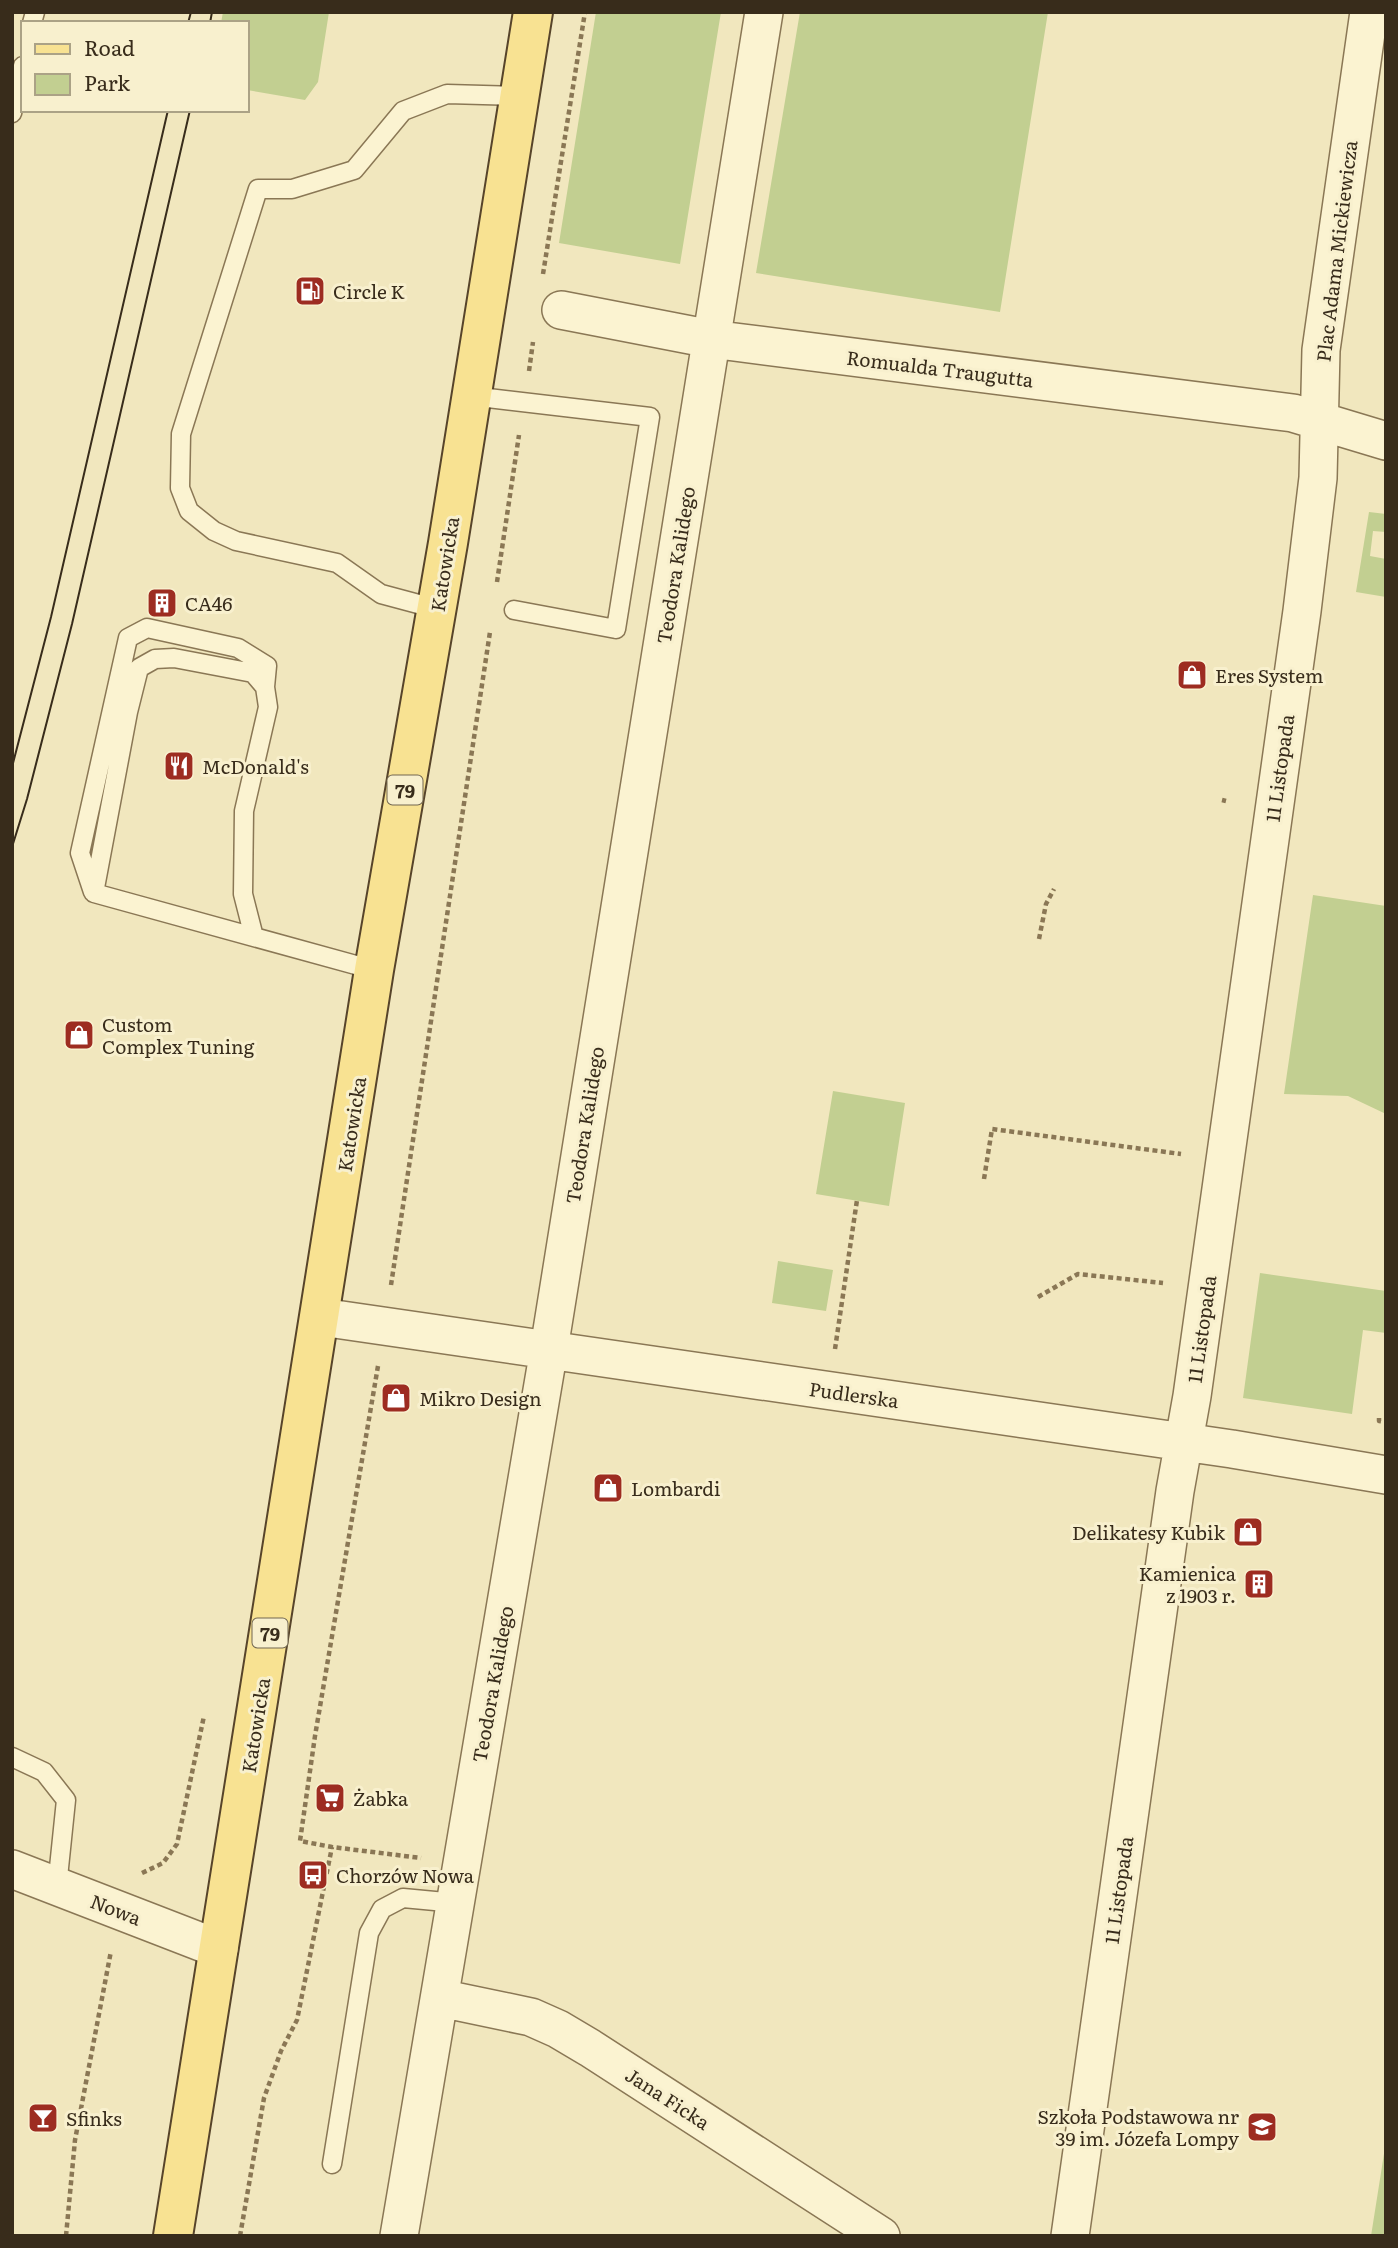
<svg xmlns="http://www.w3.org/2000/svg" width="1398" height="2248" viewBox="0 0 1398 2248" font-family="Literata,serif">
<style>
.green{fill:#c2cf91}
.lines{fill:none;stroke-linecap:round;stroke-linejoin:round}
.lane-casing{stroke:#8a7755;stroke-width:21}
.street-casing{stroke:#8a7755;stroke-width:40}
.primary-casing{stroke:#57442a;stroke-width:42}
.path{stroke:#8a7755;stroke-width:4.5;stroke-dasharray:5 3.5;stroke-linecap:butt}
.lane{stroke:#fbf3d1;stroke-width:18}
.street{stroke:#fbf3d1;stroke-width:37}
.primary{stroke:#f8e292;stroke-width:38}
.tram{stroke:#382c1b;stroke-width:2}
.labels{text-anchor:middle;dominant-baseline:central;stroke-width:6;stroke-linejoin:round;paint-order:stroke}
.shield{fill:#f8f0ce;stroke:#726751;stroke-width:2}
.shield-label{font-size:18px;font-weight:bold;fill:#382c1b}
.street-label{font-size:19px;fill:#382c1b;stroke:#f8f0ce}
.poi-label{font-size:19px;fill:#382c1b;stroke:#f8f0ce;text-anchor:start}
</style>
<rect width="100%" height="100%" fill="#f1e7be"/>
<path class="green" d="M 223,12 L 329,12 L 318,82 L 305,100 L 247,90 L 247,23 L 221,23 Z
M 596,12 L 721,12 L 680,264 L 559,243 Z
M 800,12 L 1048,12 L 1000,312 L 756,273 Z
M 1369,512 L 1386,514 L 1386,532 L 1373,531 L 1370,556 L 1386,559 L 1386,597 L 1356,592 Z
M 1313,895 L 1386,906 L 1386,1114 L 1348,1096 L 1284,1094 Z
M 833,1091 L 905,1103 L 889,1206 L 816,1194 Z
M 778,1261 L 833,1270 L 826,1311 L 772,1303 Z
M 1260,1273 L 1386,1291 L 1386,1333 L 1363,1330 L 1352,1414 L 1243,1398 Z
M 1386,2141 L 1386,2236 L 1371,2236 Z"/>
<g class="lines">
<g class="lane-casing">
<path id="lane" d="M 32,23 L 35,12
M 12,113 L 23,66
M 471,396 L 650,417 L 616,629 L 514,610
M 437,609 L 381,594 L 337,563 L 236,541 L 214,531 L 189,511 L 180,488 L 181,434 L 258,189 L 292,189 L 354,170 L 403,111 L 447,94 L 520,96
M 93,892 L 80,853 L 128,638 L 147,628 L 238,648 L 267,666 L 265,687
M 94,893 L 128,712 L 139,668 L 155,659 L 174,658 L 253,673 L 265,687 L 268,707 L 244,811 L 243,894 L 254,937
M 94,893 L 374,970
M 12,1757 L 44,1772 L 66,1800 L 57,1887
M 332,2164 L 369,1933 L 382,1909 L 403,1898 L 456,1903"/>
</g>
<g class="street-casing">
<path id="street" d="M 561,310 L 711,339 L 1293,413 L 1386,441
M 321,1317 L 1232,1449 L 1386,1475
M 12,1869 L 219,1949
M 440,1998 L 531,2017 L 558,2029 L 590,2048 L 881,2236
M 399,2236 L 549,1349 L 764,12
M 1070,2236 L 1175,1491 L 1192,1396 L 1302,611 L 1318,478 L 1321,350 L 1369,12"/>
</g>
<g class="primary-casing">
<path id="primary" d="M 173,2236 L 374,970 L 448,543 L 533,12"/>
</g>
<path class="path" d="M 543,274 L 585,12
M 529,371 L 533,342
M 497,582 L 519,435
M 1222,800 L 1226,801
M 1039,939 L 1046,904 L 1054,889
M 984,1179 L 992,1129 L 1181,1154
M 391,1285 L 490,632
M 1038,1297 L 1078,1274 L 1163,1283
M 835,1349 L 857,1200
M 378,1366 L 315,1736 L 300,1841 L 332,1847 L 421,1858
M 1379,1418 L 1379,1421 L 1386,1422
M 142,1873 L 163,1863 L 177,1844 L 204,1716
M 66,2236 L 75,2140 L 111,1951
M 240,2236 L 264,2098 L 281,2051 L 297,2020 L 332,1847"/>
<use href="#lane" class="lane"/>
<use href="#street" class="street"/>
<use href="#primary" class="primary"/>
<path class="tram" d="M 188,23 L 191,12
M 210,23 L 212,12
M 12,767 L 51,617 L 168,110
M 12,847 L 27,799 L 72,624 L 190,110"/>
</g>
<defs>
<g id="fuel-square" transform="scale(1.575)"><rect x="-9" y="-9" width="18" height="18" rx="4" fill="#9d2c21" stroke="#f8f0ce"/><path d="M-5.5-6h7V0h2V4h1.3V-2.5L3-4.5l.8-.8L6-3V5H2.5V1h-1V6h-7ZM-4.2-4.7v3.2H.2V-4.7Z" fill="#fff"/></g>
<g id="building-square" transform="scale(1.575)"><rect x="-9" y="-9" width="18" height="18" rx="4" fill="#9d2c21" stroke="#f8f0ce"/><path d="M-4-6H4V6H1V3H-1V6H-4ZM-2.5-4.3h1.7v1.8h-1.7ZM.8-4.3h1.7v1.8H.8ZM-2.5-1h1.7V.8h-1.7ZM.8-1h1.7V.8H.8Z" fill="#fff"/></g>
<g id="shop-square" transform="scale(1.575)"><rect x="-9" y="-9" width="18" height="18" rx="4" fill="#9d2c21" stroke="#f8f0ce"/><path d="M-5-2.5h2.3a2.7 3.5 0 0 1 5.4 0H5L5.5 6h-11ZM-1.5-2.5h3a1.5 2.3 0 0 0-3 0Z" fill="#fff"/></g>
<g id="restaurant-square" transform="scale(1.575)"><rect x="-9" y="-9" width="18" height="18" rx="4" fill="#9d2c21" stroke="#f8f0ce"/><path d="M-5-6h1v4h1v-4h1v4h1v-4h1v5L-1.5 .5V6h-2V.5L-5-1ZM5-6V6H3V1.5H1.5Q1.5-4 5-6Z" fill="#fff"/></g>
<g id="supermarket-square" transform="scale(1.575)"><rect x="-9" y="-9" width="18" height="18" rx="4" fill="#9d2c21" stroke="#f8f0ce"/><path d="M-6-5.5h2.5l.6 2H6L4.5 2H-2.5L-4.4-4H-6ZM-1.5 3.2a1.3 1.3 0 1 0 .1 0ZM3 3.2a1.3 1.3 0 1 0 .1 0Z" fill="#fff"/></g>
<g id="bus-square" transform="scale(1.575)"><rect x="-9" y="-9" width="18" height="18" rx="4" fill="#9d2c21" stroke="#f8f0ce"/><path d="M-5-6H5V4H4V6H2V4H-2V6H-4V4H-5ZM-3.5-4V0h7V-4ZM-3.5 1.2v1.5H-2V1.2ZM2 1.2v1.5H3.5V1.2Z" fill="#fff"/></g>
<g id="bar-square" transform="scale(1.575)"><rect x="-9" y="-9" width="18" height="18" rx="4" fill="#9d2c21" stroke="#f8f0ce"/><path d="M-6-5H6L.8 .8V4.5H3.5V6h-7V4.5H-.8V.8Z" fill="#fff"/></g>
<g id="school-square" transform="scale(1.575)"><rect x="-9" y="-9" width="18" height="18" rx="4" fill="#9d2c21" stroke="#f8f0ce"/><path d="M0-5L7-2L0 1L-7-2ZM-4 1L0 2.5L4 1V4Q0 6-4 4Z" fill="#fff"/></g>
</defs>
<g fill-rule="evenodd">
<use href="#fuel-square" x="310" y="291"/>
<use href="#building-square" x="162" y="603"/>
<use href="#shop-square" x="1192" y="675"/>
<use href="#restaurant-square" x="179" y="766"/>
<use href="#shop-square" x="79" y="1035"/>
<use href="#shop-square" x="396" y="1398"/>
<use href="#shop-square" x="608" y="1488"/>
<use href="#shop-square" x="1248" y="1532"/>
<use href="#building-square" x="1259" y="1584"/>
<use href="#supermarket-square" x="330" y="1798"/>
<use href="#bus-square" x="313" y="1875"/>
<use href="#bar-square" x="43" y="2118"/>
<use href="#school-square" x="1262" y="2127"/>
</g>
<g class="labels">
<g class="shield">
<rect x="387.5" y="775.5" width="35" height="29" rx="5"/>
<rect x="252.5" y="1618.5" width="35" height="29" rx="5"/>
</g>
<g class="shield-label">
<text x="405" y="790">79</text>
<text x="270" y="1633">79</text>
</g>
<g class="street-label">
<text transform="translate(1336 251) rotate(-83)">Plac Adama Mickiewicza</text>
<text transform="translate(940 368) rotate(7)">Romualda Traugutta</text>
<text transform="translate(444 564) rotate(-81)">Katowicka</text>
<text transform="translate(675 565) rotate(-81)">Teodora Kalidego</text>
<text transform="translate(1279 768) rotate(-82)">11 Listopada</text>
<text transform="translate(351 1124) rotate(-81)">Katowicka</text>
<text transform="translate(584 1125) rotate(-81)">Teodora Kalidego</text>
<text transform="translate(1201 1329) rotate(-82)">11 Listopada</text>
<text transform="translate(854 1394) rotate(8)">Pudlerska</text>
<text transform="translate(492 1684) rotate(-80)">Teodora Kalidego</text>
<text transform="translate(255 1725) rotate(-81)">Katowicka</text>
<text transform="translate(1118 1890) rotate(-82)">11 Listopada</text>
<text transform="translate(116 1909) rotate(21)">Nowa</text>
<text transform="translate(668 2098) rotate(33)">Jana Ficka</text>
</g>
<g class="poi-label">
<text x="333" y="291">Circle K</text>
<text x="185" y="603">CA46</text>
<text x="1215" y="675">Eres System</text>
<text x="202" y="766">McDonald's</text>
<text x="102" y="1024">Custom<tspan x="102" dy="22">Complex Tuning</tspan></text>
<text x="419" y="1398">Mikro Design</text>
<text x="631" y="1488">Lombardi</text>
<text x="1225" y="1532" text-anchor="end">Delikatesy Kubik</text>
<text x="1236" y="1573" text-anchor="end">Kamienica<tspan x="1236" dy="22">z 1903 r.</tspan></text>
<text x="353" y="1798">Żabka</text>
<text x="336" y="1875">Chorzów Nowa</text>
<text x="1239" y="2116" text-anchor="end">Szkoła Podstawowa nr<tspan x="1239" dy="22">39 im. Józefa Lompy</tspan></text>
<text x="66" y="2118">Sfinks</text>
</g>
</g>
<rect width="1398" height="2248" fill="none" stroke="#382c1b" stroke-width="28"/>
<rect x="21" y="21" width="228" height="91" fill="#f8f0ce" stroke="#aba286" stroke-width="2"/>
<rect x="35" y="44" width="35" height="10" fill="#f8e292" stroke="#aba286" stroke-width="2"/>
<text x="84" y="56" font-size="21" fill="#382c1b">Road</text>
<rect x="35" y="74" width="35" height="21" fill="#c2cf91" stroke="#aba286" stroke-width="2"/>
<text x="84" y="91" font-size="21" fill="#382c1b">Park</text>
</svg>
